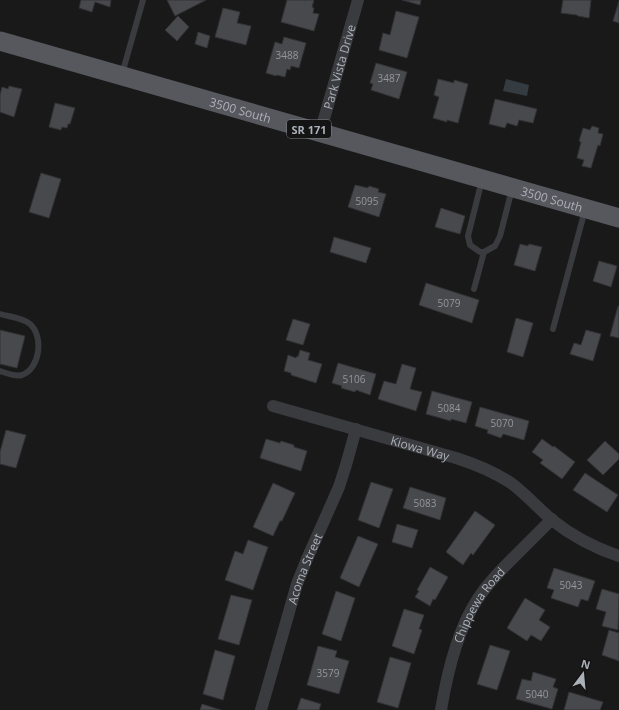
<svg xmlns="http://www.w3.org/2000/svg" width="619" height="710" viewBox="0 0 619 710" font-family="'Open Sans',sans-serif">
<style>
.water{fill:#343c42}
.building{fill:#48494d;stroke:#333336}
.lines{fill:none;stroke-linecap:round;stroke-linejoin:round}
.service{stroke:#3a3b3f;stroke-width:6}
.minor{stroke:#3a3b3f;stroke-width:12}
.primary{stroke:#56585e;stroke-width:19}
.labels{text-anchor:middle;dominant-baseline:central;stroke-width:3;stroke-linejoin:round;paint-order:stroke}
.number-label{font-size:10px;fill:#93979e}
.shield{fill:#141415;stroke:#7e8288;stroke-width:1}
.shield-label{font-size:11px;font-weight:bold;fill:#acb1b9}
.street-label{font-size:12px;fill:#acb1b9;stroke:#141415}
</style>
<rect width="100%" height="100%" fill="#19191a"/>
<path class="water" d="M 506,79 L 529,85 L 527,96 L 503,91 Z"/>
<path class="building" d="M 81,0 L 111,0 L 110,7 L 95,2 L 92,12 L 79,8 Z
M 167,0 L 206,0 L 175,16 Z
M 287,0 L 314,0 L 312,7 L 314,8 L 313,13 L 319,14 L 314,31 L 281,22 Z
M 402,0 L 421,0 L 420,5 Z
M 563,0 L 591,0 L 589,18 L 578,16 L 577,15 L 561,13 Z
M 619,1 L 619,23 L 613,21 Z
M 223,8 L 240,12 L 237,23 L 251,26 L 246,45 L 215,37 Z
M 396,11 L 419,17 L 407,58 L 379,50 L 383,33 L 390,35 Z
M 178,16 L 189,27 L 177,41 L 165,30 Z
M 198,32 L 210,36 L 207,48 L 195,44 Z
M 284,37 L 306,43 L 299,68 L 291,66 L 290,70 L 287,69 L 285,77 L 277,75 L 276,76 L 266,73 L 275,42 L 282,44 Z
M 376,63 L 407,72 L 399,99 L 371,90 L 373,84 L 370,83 Z
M 438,79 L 454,83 L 454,80 L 468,84 L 458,123 L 447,120 L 447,122 L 433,118 L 439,97 L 434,95 Z
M 9,86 L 22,89 L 14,117 L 0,112 L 0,95 L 2,87 L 8,89 Z
M 495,99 L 537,109 L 533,123 L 519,120 L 517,126 L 507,123 L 505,128 L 489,124 Z
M 55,103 L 75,108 L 70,124 L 68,124 L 67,128 L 62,127 L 61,130 L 49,127 Z
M 592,126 L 599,128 L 598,133 L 603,134 L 600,146 L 598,145 L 591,168 L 582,166 L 584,160 L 577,158 L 581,142 L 579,141 L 583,128 L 590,130 Z
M 41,173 L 61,179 L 49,218 L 29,212 Z
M 355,185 L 368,188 L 369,186 L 379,189 L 378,192 L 386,194 L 379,217 L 348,207 Z
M 441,208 L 465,216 L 460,234 L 435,227 Z
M 334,237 L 371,248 L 366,263 L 330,252 Z
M 520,244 L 528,246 L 529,244 L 542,247 L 535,271 L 514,265 Z
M 599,261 L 617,266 L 611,287 L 593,281 Z
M 426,283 L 479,300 L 472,323 L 419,305 Z
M 618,306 L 619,306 L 619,338 L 610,336 Z
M 516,318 L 533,323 L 523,357 L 507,352 Z
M 293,319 L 310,324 L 303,345 L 286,340 Z
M 0,330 L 25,336 L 17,368 L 0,364 Z
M 586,330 L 601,334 L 593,361 L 570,354 L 574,343 L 581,345 Z
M 300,350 L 310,353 L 308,360 L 322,364 L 316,383 L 291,375 L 291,373 L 284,371 L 288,355 L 296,358 L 297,356 L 298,357 Z
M 338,363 L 376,374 L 370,395 L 356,390 L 355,392 L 341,388 L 342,386 L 332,383 Z
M 402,364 L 416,368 L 410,389 L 422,392 L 416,411 L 378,399 L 384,381 L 396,384 Z
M 432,391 L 472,402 L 466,423 L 451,419 L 451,421 L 426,414 Z
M 480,407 L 529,421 L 524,440 L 503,434 L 501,438 L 487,433 L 488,430 L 475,426 Z
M 6,430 L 26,435 L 16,468 L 0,464 L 0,452 Z
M 266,439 L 280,443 L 281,441 L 294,445 L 294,447 L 307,451 L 301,471 L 260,458 Z
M 542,439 L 553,447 L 554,446 L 575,462 L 562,479 L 540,463 L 543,460 L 532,452 Z
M 605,441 L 619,454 L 619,459 L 603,475 L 587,460 Z
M 585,473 L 618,495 L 607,512 L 573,490 Z
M 371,482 L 393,489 L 379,528 L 358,520 Z
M 273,483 L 295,493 L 282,521 L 280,521 L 273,536 L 253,527 Z
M 410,487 L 446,498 L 440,520 L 403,508 Z
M 475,511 L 495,525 L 473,555 L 471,553 L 463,565 L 446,552 Z
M 397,524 L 418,530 L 412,548 L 392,542 Z
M 358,536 L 378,544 L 359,587 L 340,578 Z
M 248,540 L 268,547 L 253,590 L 225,580 L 235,551 L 243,554 Z
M 430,567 L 448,577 L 435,600 L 433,599 L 430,606 L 415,597 L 419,591 L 417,590 Z
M 554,568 L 595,581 L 588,601 L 581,599 L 578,607 L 551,598 L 554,590 L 547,588 Z
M 602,589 L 619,594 L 618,630 L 602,626 L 606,612 L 596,609 Z
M 336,591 L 355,598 L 341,641 L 322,634 Z
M 231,595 L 252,600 L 239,645 L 218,639 Z
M 525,598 L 545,610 L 539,620 L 550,627 L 541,641 L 531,635 L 527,641 L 507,628 Z
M 404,609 L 424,615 L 419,629 L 422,630 L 414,654 L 392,646 Z
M 609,630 L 619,633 L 619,661 L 602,655 Z
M 490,645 L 510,651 L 497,690 L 477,684 Z
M 318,646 L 337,651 L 335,657 L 349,661 L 339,694 L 307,685 Z
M 215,650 L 235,656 L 223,700 L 203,694 Z
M 390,657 L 411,663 L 398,708 L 377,702 Z
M 533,672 L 556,679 L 553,687 L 558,689 L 552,709 L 516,699 L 522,679 L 531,681 Z
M 569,692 L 603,702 L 600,710 L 564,710 Z
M 301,698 L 321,704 L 319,710 L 297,710 Z
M 202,704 L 221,710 L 200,710 Z"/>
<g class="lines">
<path class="service" d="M 122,74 L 143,0
M 482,180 L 468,236 L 470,245 L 480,252 L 484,252 L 495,246 L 500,236 L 512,189
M 474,289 L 484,252
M 0,314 C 10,317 22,317 30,324 C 44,336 40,369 22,375 C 15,377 6,373 0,371
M 553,329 L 585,210"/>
<g class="minor">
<path id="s1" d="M 320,133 L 358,0"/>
<path id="s2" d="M 273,406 L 456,458 C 475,464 494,472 511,483 C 526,494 538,508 552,520 C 572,536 595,548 619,556"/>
<path id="s3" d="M 261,710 L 297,584 L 307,559 L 339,487 L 346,465 L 356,429"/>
<path id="s4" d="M 441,710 C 447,674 457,631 477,600 C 487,584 500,571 513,558 C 526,545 539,532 552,519"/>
</g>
<path class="primary" id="s5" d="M 0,41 L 619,218"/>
</g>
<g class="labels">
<g class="number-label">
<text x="287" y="55">3488</text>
<text x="389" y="78">3487</text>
<text x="367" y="201">5095</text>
<text x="449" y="303">5079</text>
<text x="354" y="379">5106</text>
<text x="449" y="408">5084</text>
<text x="502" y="423">5070</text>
<text x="425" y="503">5083</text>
<text x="571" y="585">5043</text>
<text x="328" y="673">3579</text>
<text x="537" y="694">5040</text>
</g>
<rect class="shield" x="287" y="120" width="44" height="18" rx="3"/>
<g class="shield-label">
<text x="309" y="129">SR 171</text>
</g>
<g class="street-label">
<text stroke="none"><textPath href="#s1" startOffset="69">Park Vista Drive</textPath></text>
<text stroke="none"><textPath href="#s5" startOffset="250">3500 South</textPath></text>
<text stroke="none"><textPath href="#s5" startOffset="574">3500 South</textPath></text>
<text stroke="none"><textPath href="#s2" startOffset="153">Kiowa Way</textPath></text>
<text stroke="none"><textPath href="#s3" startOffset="148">Acoma Street</textPath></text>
<text stroke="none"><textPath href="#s4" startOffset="113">Chippewa Road</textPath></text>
</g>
</g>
<g transform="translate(583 674) rotate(16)" stroke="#141415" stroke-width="3" paint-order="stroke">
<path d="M0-3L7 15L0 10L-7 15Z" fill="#acb1b9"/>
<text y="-6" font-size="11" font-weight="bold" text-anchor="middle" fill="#acb1b9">N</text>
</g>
</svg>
